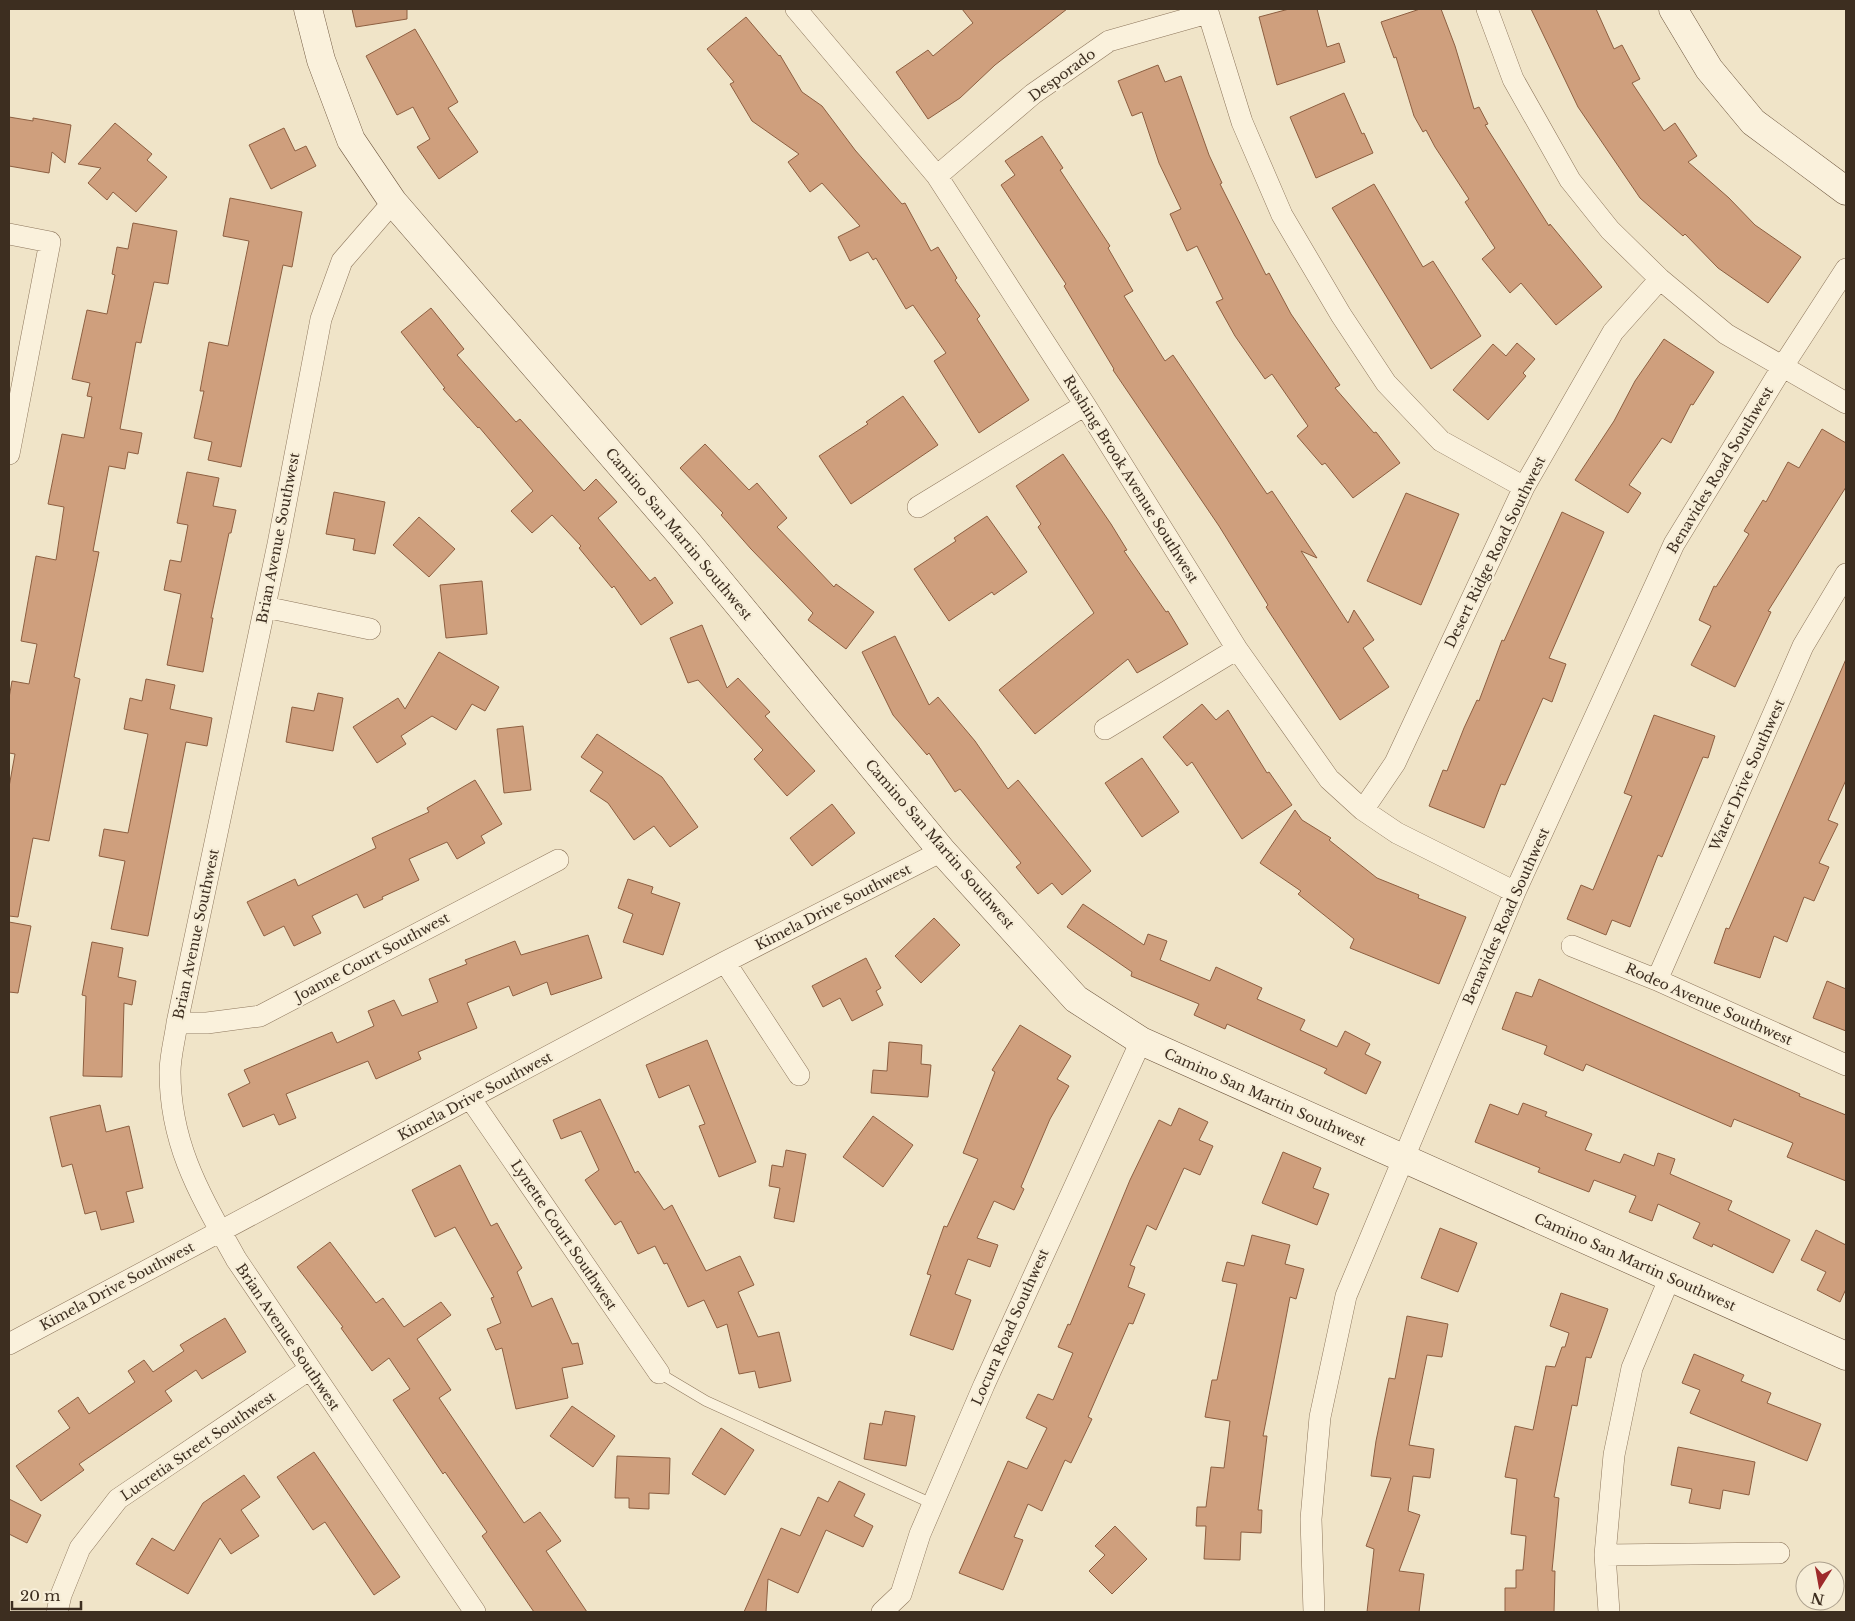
<svg xmlns="http://www.w3.org/2000/svg" width="1855" height="1621" viewBox="0 0 1855 1621" font-family="'Libre Baskerville',serif">
<style>
.building{fill:#cf9f7d;stroke:#8d5f41}
.lines{fill:none;stroke-linecap:round;stroke-linejoin:round}
.lane-casing{stroke:#8d765c;stroke-width:11}
.street-casing{stroke:#8d765c;stroke-width:22}
.secondary-casing{stroke:#6f573f;stroke-width:29}
.lane{stroke:#faf1dc;stroke-width:10}
.street{stroke:#faf1dc;stroke-width:21}
.secondary{stroke:#faf1dc;stroke-width:28}
.labels{text-anchor:middle;dominant-baseline:central;stroke-width:4.5;stroke-linejoin:round;paint-order:stroke}
.street-label{font-size:14px;fill:#3d2e20;stroke:#f7eed8}
</style>
<rect width="100%" height="100%" fill="#f0e4c8"/>
<path class="building" d="M 352,9 L 407,9 L 407,19 L 356,27 Z
M 962,9 L 1067,9 L 995,65 L 960,98 L 928,119 L 896,72 L 928,50 L 933,56 L 973,23 Z
M 1289,9 L 1317,9 L 1327,47 L 1339,43 L 1345,62 L 1277,85 L 1259,17 Z
M 1420,9 L 1441,9 L 1455,46 L 1474,109 L 1479,107 L 1488,124 L 1485,125 L 1549,226 L 1550,224 L 1602,287 L 1556,325 L 1521,283 L 1510,293 L 1482,259 L 1495,248 L 1465,202 L 1469,199 L 1435,147 L 1426,130 L 1423,132 L 1414,116 L 1396,57 L 1394,58 L 1381,22 Z
M 1531,9 L 1596,9 L 1614,49 L 1622,45 L 1640,79 L 1632,83 L 1664,131 L 1675,123 L 1697,156 L 1688,162 L 1729,198 L 1755,225 L 1801,257 L 1768,303 L 1718,268 L 1685,234 L 1683,236 L 1640,198 L 1578,107 Z
M 746,17 L 779,56 L 780,55 L 802,92 L 822,106 L 855,150 L 902,204 L 905,203 L 931,251 L 938,247 L 957,278 L 955,280 L 980,316 L 977,319 L 1029,400 L 979,433 L 934,361 L 946,353 L 913,305 L 906,309 L 876,258 L 873,260 L 868,252 L 850,261 L 838,237 L 860,226 L 822,183 L 810,192 L 788,162 L 799,154 L 752,121 L 730,84 L 734,82 L 707,49 Z
M 415,29 L 458,102 L 448,108 L 478,152 L 439,179 L 417,147 L 430,139 L 413,107 L 397,115 L 366,56 Z
M 1158,65 L 1165,82 L 1181,76 L 1209,155 L 1222,183 L 1220,184 L 1266,275 L 1269,273 L 1291,314 L 1340,385 L 1335,388 L 1374,433 L 1376,432 L 1400,463 L 1353,498 L 1325,463 L 1322,465 L 1297,436 L 1308,426 L 1272,374 L 1265,379 L 1235,336 L 1216,302 L 1223,299 L 1197,246 L 1187,251 L 1170,214 L 1181,209 L 1159,163 L 1142,112 L 1132,116 L 1118,81 Z
M 1344,93 L 1362,134 L 1364,133 L 1373,153 L 1316,178 L 1290,117 Z
M 9,117 L 33,121 L 33,118 L 71,125 L 65,163 L 52,152 L 49,173 L 9,166 Z
M 115,123 L 152,154 L 147,160 L 167,177 L 136,212 L 113,192 L 107,200 L 88,183 L 101,168 L 78,164 Z
M 284,128 L 295,151 L 306,146 L 316,166 L 271,189 L 249,145 Z
M 1042,136 L 1063,168 L 1060,170 L 1110,246 L 1108,248 L 1133,291 L 1124,296 L 1165,361 L 1173,355 L 1267,494 L 1272,491 L 1317,558 L 1301,551 L 1348,623 L 1354,610 L 1374,640 L 1363,648 L 1389,687 L 1340,720 L 1266,607 L 1268,605 L 1219,526 L 1113,370 L 1114,369 L 1064,286 L 1066,284 L 1001,185 L 1015,175 L 1005,161 Z
M 1374,184 L 1423,267 L 1433,261 L 1481,336 L 1431,369 L 1332,208 Z
M 230,198 L 302,212 L 292,267 L 283,265 L 241,467 L 208,460 L 212,442 L 194,438 L 204,391 L 200,391 L 209,342 L 228,346 L 249,241 L 223,236 Z
M 133,223 L 177,231 L 168,284 L 154,282 L 141,343 L 136,342 L 120,429 L 142,433 L 138,454 L 128,452 L 125,469 L 109,466 L 93,551 L 99,552 L 74,677 L 80,679 L 49,841 L 33,838 L 18,917 L 9,916 L 9,787 L 15,754 L 9,753 L 9,698 L 12,681 L 29,684 L 37,644 L 21,641 L 36,556 L 56,560 L 64,507 L 48,504 L 62,434 L 84,438 L 92,397 L 87,396 L 90,383 L 72,379 L 87,310 L 107,314 L 115,275 L 112,274 L 117,247 L 128,249 Z
M 431,308 L 464,349 L 457,355 L 516,422 L 520,419 L 584,491 L 596,479 L 617,502 L 598,518 L 650,581 L 655,577 L 673,603 L 641,625 L 614,586 L 612,588 L 579,548 L 581,546 L 552,515 L 532,533 L 511,511 L 533,491 L 479,427 L 478,428 L 443,389 L 445,388 L 401,332 Z
M 1664,339 L 1714,372 L 1693,405 L 1691,404 L 1671,443 L 1662,438 L 1629,485 L 1641,493 L 1628,513 L 1575,480 L 1614,421 L 1635,381 Z
M 1517,343 L 1535,359 L 1523,373 L 1526,376 L 1488,420 L 1453,390 L 1493,344 L 1506,356 Z
M 903,396 L 938,445 L 851,504 L 819,456 L 868,424 L 866,422 Z
M 1822,429 L 1846,443 L 1846,487 L 1768,611 L 1771,612 L 1735,687 L 1691,665 L 1711,626 L 1699,620 L 1714,586 L 1716,587 L 1749,534 L 1744,531 L 1763,500 L 1766,502 L 1788,462 L 1799,468 Z
M 705,444 L 749,490 L 757,483 L 787,518 L 777,527 L 834,587 L 836,584 L 874,612 L 846,649 L 808,620 L 813,613 L 751,549 L 721,515 L 723,513 L 680,468 Z
M 1063,454 L 1111,524 L 1127,550 L 1124,551 L 1166,612 L 1168,611 L 1188,644 L 1137,673 L 1128,659 L 1035,734 L 999,690 L 1094,613 L 1038,527 L 1041,524 L 1016,486 Z
M 187,472 L 219,478 L 213,506 L 236,510 L 231,533 L 229,533 L 211,618 L 213,618 L 203,672 L 167,665 L 181,594 L 164,590 L 170,560 L 181,562 L 188,525 L 177,523 Z
M 334,492 L 385,502 L 375,554 L 353,550 L 355,539 L 326,534 Z
M 1406,493 L 1459,514 L 1421,605 L 1367,581 Z
M 1562,512 L 1604,532 L 1549,658 L 1566,664 L 1552,702 L 1543,698 L 1505,785 L 1501,784 L 1484,828 L 1429,806 L 1443,770 L 1447,771 L 1464,728 L 1477,700 L 1479,701 L 1502,640 L 1504,641 Z
M 987,516 L 1027,572 L 994,595 L 992,592 L 949,621 L 914,569 L 956,541 L 954,538 Z
M 419,517 L 455,549 L 429,577 L 393,545 Z
M 482,581 L 487,634 L 446,638 L 440,585 Z
M 702,625 L 727,688 L 738,678 L 770,712 L 765,716 L 815,771 L 787,796 L 754,759 L 763,750 L 698,680 L 688,683 L 670,638 Z
M 895,636 L 929,705 L 938,697 L 975,741 L 1008,789 L 1018,780 L 1091,871 L 1062,895 L 1052,883 L 1038,894 L 1016,867 L 1021,863 L 960,789 L 955,792 L 929,753 L 927,755 L 893,715 L 862,652 Z
M 439,652 L 499,687 L 485,711 L 472,704 L 456,730 L 432,716 L 401,736 L 406,744 L 377,763 L 353,727 L 398,698 L 405,709 Z
M 1846,659 L 1846,780 L 1828,820 L 1838,824 L 1819,863 L 1829,867 L 1814,901 L 1804,897 L 1787,942 L 1774,936 L 1760,978 L 1714,963 L 1726,928 L 1729,929 Z
M 146,679 L 175,685 L 170,709 L 212,718 L 207,746 L 186,742 L 148,936 L 111,929 L 125,861 L 99,856 L 104,829 L 128,833 L 148,734 L 124,729 L 130,698 L 142,701 Z
M 318,693 L 343,698 L 333,751 L 286,742 L 292,707 L 314,711 Z
M 1202,704 L 1216,720 L 1228,710 L 1267,773 L 1269,772 L 1292,805 L 1242,839 L 1192,762 L 1187,766 L 1163,737 Z
M 1654,715 L 1715,736 L 1708,758 L 1703,757 L 1662,857 L 1658,855 L 1630,927 L 1612,920 L 1606,935 L 1567,919 L 1581,885 L 1593,890 L 1632,796 L 1624,793 Z
M 523,726 L 531,790 L 504,793 L 497,729 Z
M 597,734 L 662,777 L 698,827 L 670,847 L 654,826 L 634,840 L 608,803 L 590,791 L 603,772 L 581,757 Z
M 1142,758 L 1179,812 L 1142,837 L 1105,783 Z
M 475,780 L 502,824 L 481,836 L 485,843 L 457,859 L 447,842 L 409,859 L 419,880 L 382,897 L 383,899 L 364,908 L 357,894 L 312,916 L 321,933 L 294,946 L 284,926 L 264,936 L 247,902 L 295,879 L 298,886 L 376,848 L 372,838 L 429,812 L 427,808 Z
M 832,804 L 855,833 L 812,866 L 790,838 Z
M 1295,810 L 1302,820 L 1331,838 L 1329,840 L 1377,878 L 1419,895 L 1418,898 L 1466,917 L 1439,984 L 1350,948 L 1354,939 L 1298,894 L 1301,891 L 1260,863 Z
M 628,879 L 653,887 L 651,893 L 680,903 L 663,955 L 623,942 L 633,914 L 618,908 Z
M 1083,904 L 1144,945 L 1148,934 L 1167,941 L 1160,960 L 1210,981 L 1216,967 L 1262,988 L 1257,999 L 1305,1020 L 1300,1030 L 1337,1047 L 1345,1031 L 1370,1044 L 1365,1054 L 1381,1062 L 1366,1094 L 1324,1073 L 1327,1069 L 1227,1024 L 1225,1029 L 1194,1015 L 1199,1004 L 1131,976 L 1132,972 L 1067,927 Z
M 934,918 L 960,945 L 921,983 L 895,956 Z
M 9,922 L 31,926 L 18,993 L 9,992 Z
M 588,935 L 602,978 L 551,995 L 547,982 L 513,996 L 509,986 L 467,1003 L 477,1028 L 418,1052 L 421,1059 L 376,1079 L 368,1061 L 286,1094 L 296,1118 L 279,1125 L 274,1114 L 243,1127 L 228,1094 L 250,1083 L 244,1070 L 332,1032 L 337,1043 L 374,1026 L 368,1011 L 394,1000 L 402,1016 L 438,1002 L 429,979 L 467,964 L 465,960 L 515,941 L 521,955 Z
M 92,942 L 123,948 L 118,977 L 136,981 L 132,1005 L 124,1003 L 122,1077 L 83,1076 L 86,996 L 82,995 Z
M 866,958 L 881,988 L 876,991 L 883,1005 L 852,1021 L 840,998 L 823,1007 L 812,986 Z
M 1539,979 L 1800,1094 L 1799,1096 L 1846,1115 L 1846,1181 L 1787,1157 L 1793,1143 L 1734,1119 L 1731,1127 L 1586,1064 L 1583,1071 L 1544,1054 L 1547,1046 L 1502,1029 L 1516,992 L 1532,997 Z
M 1827,981 L 1846,989 L 1846,1031 L 1813,1018 Z
M 1020,1025 L 1071,1056 L 1057,1079 L 1069,1086 L 1050,1119 L 1021,1187 L 1024,1189 L 1014,1210 L 994,1201 L 977,1238 L 998,1245 L 990,1267 L 968,1259 L 955,1294 L 971,1300 L 953,1350 L 910,1335 L 931,1275 L 927,1274 L 944,1226 L 947,1227 L 978,1159 L 963,1153 L 995,1072 L 992,1070 Z
M 707,1040 L 756,1162 L 719,1177 L 699,1126 L 705,1124 L 689,1085 L 659,1098 L 646,1065 Z
M 889,1042 L 922,1045 L 921,1064 L 931,1065 L 928,1097 L 871,1093 L 873,1070 L 887,1071 Z
M 600,1099 L 635,1173 L 638,1171 L 664,1210 L 672,1205 L 706,1271 L 740,1256 L 754,1285 L 738,1292 L 758,1337 L 779,1332 L 791,1381 L 759,1388 L 755,1371 L 739,1374 L 727,1324 L 717,1328 L 704,1300 L 688,1307 L 667,1263 L 664,1264 L 655,1246 L 638,1254 L 621,1221 L 615,1225 L 585,1180 L 599,1170 L 581,1131 L 561,1139 L 553,1120 Z
M 1523,1103 L 1547,1112 L 1545,1116 L 1592,1134 L 1585,1150 L 1620,1163 L 1624,1154 L 1654,1166 L 1658,1153 L 1675,1159 L 1670,1174 L 1732,1201 L 1728,1210 L 1790,1240 L 1773,1273 L 1713,1244 L 1712,1247 L 1693,1238 L 1700,1223 L 1658,1204 L 1652,1221 L 1629,1212 L 1636,1196 L 1594,1180 L 1589,1192 L 1538,1172 L 1540,1168 L 1475,1142 L 1490,1104 L 1518,1115 Z
M 100,1105 L 106,1132 L 129,1126 L 143,1188 L 126,1192 L 134,1222 L 101,1230 L 96,1211 L 85,1214 L 72,1164 L 62,1167 L 50,1117 Z
M 1179,1108 L 1208,1122 L 1199,1140 L 1213,1146 L 1200,1175 L 1184,1168 L 1156,1230 L 1147,1225 L 1130,1265 L 1135,1267 L 1128,1287 L 1145,1294 L 1133,1324 L 1129,1323 L 1088,1417 L 1092,1419 L 1071,1463 L 1065,1460 L 1042,1511 L 1028,1504 L 1014,1537 L 1023,1540 L 1003,1590 L 959,1573 L 1008,1461 L 1027,1469 L 1047,1428 L 1026,1418 L 1038,1394 L 1053,1400 L 1073,1353 L 1058,1347 L 1068,1324 L 1070,1325 L 1130,1180 L 1159,1120 L 1171,1126 Z
M 873,1116 L 913,1145 L 883,1187 L 843,1157 Z
M 786,1150 L 806,1154 L 794,1222 L 774,1218 L 780,1188 L 769,1186 L 772,1165 L 783,1167 Z
M 1283,1152 L 1321,1168 L 1313,1188 L 1329,1194 L 1317,1225 L 1262,1203 Z
M 460,1165 L 491,1226 L 497,1223 L 522,1268 L 517,1272 L 532,1307 L 552,1298 L 572,1344 L 578,1343 L 583,1364 L 562,1368 L 568,1398 L 516,1409 L 502,1348 L 496,1350 L 487,1329 L 501,1323 L 491,1298 L 494,1297 L 455,1227 L 435,1237 L 412,1190 Z
M 1440,1228 L 1477,1243 L 1458,1292 L 1421,1278 Z
M 1816,1230 L 1846,1245 L 1846,1289 L 1840,1302 L 1817,1290 L 1826,1272 L 1801,1260 Z
M 1252,1235 L 1290,1245 L 1285,1264 L 1304,1269 L 1296,1299 L 1290,1297 L 1263,1436 L 1267,1436 L 1258,1510 L 1262,1510 L 1261,1533 L 1241,1532 L 1240,1560 L 1204,1559 L 1206,1526 L 1196,1526 L 1197,1507 L 1206,1507 L 1211,1467 L 1224,1468 L 1230,1421 L 1205,1417 L 1212,1380 L 1217,1380 L 1237,1284 L 1222,1281 L 1227,1262 L 1244,1266 Z
M 330,1242 L 376,1303 L 383,1298 L 404,1327 L 441,1302 L 451,1315 L 417,1339 L 451,1390 L 439,1398 L 524,1523 L 540,1512 L 561,1541 L 546,1551 L 587,1612 L 534,1612 L 482,1536 L 487,1532 L 445,1472 L 443,1474 L 393,1400 L 410,1389 L 389,1358 L 372,1371 L 341,1328 L 343,1327 L 297,1267 Z
M 1561,1293 L 1608,1309 L 1591,1358 L 1586,1357 L 1577,1406 L 1572,1405 L 1554,1497 L 1559,1498 L 1552,1571 L 1555,1571 L 1554,1612 L 1505,1612 L 1505,1588 L 1516,1588 L 1516,1570 L 1523,1570 L 1526,1536 L 1511,1534 L 1517,1479 L 1505,1477 L 1515,1426 L 1533,1430 L 1546,1366 L 1555,1367 L 1562,1347 L 1565,1347 L 1569,1333 L 1550,1326 Z
M 1407,1316 L 1448,1324 L 1442,1357 L 1427,1355 L 1409,1445 L 1434,1449 L 1430,1478 L 1413,1476 L 1408,1511 L 1420,1515 L 1399,1571 L 1424,1574 L 1419,1612 L 1367,1612 L 1374,1549 L 1366,1546 L 1391,1478 L 1371,1476 L 1376,1441 L 1389,1378 L 1395,1379 Z
M 225,1318 L 246,1352 L 202,1379 L 196,1370 L 165,1391 L 172,1401 L 79,1464 L 84,1470 L 41,1501 L 16,1466 L 70,1428 L 58,1411 L 78,1397 L 89,1414 L 135,1382 L 128,1371 L 144,1360 L 153,1372 L 184,1351 L 180,1345 Z
M 1694,1354 L 1744,1375 L 1741,1381 L 1771,1393 L 1767,1403 L 1821,1424 L 1807,1461 L 1690,1413 L 1700,1390 L 1682,1383 Z
M 572,1406 L 615,1436 L 593,1467 L 550,1436 Z
M 885,1411 L 915,1416 L 906,1466 L 864,1459 L 870,1423 L 882,1425 Z
M 721,1428 L 754,1450 L 725,1495 L 692,1474 Z
M 1678,1447 L 1755,1462 L 1749,1495 L 1723,1490 L 1720,1509 L 1689,1503 L 1692,1489 L 1671,1485 Z
M 314,1452 L 400,1577 L 374,1595 L 325,1522 L 313,1530 L 277,1477 Z
M 617,1456 L 670,1458 L 669,1494 L 649,1493 L 649,1509 L 629,1508 L 629,1498 L 615,1498 Z
M 244,1475 L 260,1497 L 241,1510 L 259,1536 L 231,1554 L 220,1538 L 188,1594 L 136,1564 L 152,1538 L 174,1551 L 203,1503 Z
M 839,1481 L 865,1494 L 854,1516 L 873,1526 L 863,1547 L 826,1530 L 798,1593 L 768,1579 L 766,1612 L 744,1612 L 781,1528 L 800,1536 L 818,1497 L 828,1502 Z
M 9,1499 L 41,1515 L 27,1543 L 9,1534 Z
M 1115,1526 L 1147,1559 L 1112,1594 L 1089,1571 L 1105,1555 L 1095,1546 Z"/>
<g class="lines">
<g class="lane-casing">
<path id="lane" d="M 659,1373 L 706,1401 L 933,1504"/>
</g>
<g class="street-casing">
<path id="street" d="M 796,9 L 937,176 L 1085,405 L 1237,649 L 1329,779 L 1363,810 L 1397,833 L 1515,892
M 1207,9 L 1242,122 L 1282,215 L 1341,315 L 1386,383 L 1441,441 L 1524,487
M 1487,9 L 1513,79 L 1570,180 L 1610,230 L 1660,279 L 1726,334 L 1846,403
M 937,176 L 1033,94 L 1109,41 L 1208,13
M 393,202 L 342,261 L 321,319 L 278,544 L 177,1023 C 175,1039 170,1056 170,1072 C 170,1146 201,1196 236,1259 L 475,1612
M 9,234 L 50,242 L 9,454
M 918,507 L 1085,405
M 265,607 L 370,629
M 1105,729 L 1237,649
M 1363,810 L 1395,763 L 1524,487 L 1613,332 L 1660,279
M 1572,946 L 1657,980 L 1846,1065
M 725,962 L 799,1075
M 1657,980 L 1803,646 L 1846,574
M 177,1023 L 207,1023 L 260,1016 L 558,860
M 470,1098 L 659,1373
M 9,1344 L 725,962 L 942,851
M 1605,1555 L 1779,1553
M 57,1612 L 61,1595 L 80,1548 L 118,1499 L 310,1369
M 882,1612 L 901,1594 L 920,1534 L 984,1385 L 1141,1041
M 1314,1612 L 1311,1519 L 1320,1417 L 1346,1296 L 1515,892 L 1674,544 L 1783,366 L 1846,269
M 1609,1612 L 1605,1555 L 1614,1455 L 1632,1368 L 1670,1277"/>
</g>
<g class="secondary-casing">
<path id="secondary" d="M 308,9 L 321,60 L 351,140 L 393,202 L 687,542 L 942,851 L 1076,999 L 1141,1041 L 1846,1356
M 1673,9 L 1709,69 L 1753,122 L 1846,191"/>
</g>
<use href="#lane" class="lane"/>
<use href="#street" class="street"/>
<use href="#secondary" class="secondary"/>
</g>
<g class="labels">
<g class="street-label">
<text transform="translate(1062 75) rotate(-36)">Desporado</text>
<text transform="translate(1720 470) rotate(-59)">Benavides Road Southwest</text>
<text transform="translate(1131 479) rotate(58)">Rushing Brook Avenue Southwest</text>
<text transform="translate(679 534) rotate(50)">Camino San Martin Southwest</text>
<text transform="translate(278 538) rotate(-79)">Brian Avenue Southwest</text>
<text transform="translate(1495 552) rotate(-64)">Desert Ridge Road Southwest</text>
<text transform="translate(1747 775) rotate(-66)">Water Drive Southwest</text>
<text transform="translate(940 844) rotate(49)">Camino San Martin Southwest</text>
<text transform="translate(833 907) rotate(-27)">Kimela Drive Southwest</text>
<text transform="translate(1506 916) rotate(-66)">Benavides Road Southwest</text>
<text transform="translate(196 934) rotate(-78)">Brian Avenue Southwest</text>
<text transform="translate(372 957) rotate(-28)">Joanne Court Southwest</text>
<text transform="translate(1709 1004) rotate(24)">Rodeo Avenue Southwest</text>
<text transform="translate(475 1096) rotate(-28)">Kimela Drive Southwest</text>
<text transform="translate(1265 1097) rotate(24)">Camino San Martin Southwest</text>
<text transform="translate(564 1235) rotate(56)">Lynette Court Southwest</text>
<text transform="translate(1635 1262) rotate(24)">Camino San Martin Southwest</text>
<text transform="translate(117 1286) rotate(-28)">Kimela Drive Southwest</text>
<text transform="translate(1010 1327) rotate(-66)">Locura Road Southwest</text>
<text transform="translate(288 1337) rotate(56)">Brian Avenue Southwest</text>
<text transform="translate(198 1446) rotate(-34)">Lucretia Street Southwest</text>
</g>
</g>
<rect width="1855" height="1621" fill="none" stroke="#3d2e20" stroke-width="20"/>
<g transform="translate(1820 1586) rotate(191)"><circle r="24" fill="#f7eed8" stroke="#ada18e"/>
<path d="M0-4L9 19L0 12L-9 19Z" fill="#9e2a2b"/>
<text y="-8" font-size="14" font-weight="bold" text-anchor="middle" fill="#3d2e20">N</text>
</g>
<path d="M12 1601v8h69v-8" fill="none" stroke="#3d2e20" stroke-width="2.5"/>
<text x="20" y="1601" font-size="15" fill="#3d2e20" stroke="#f7eed8" stroke-width="4" paint-order="stroke">20 m</text>
</svg>
